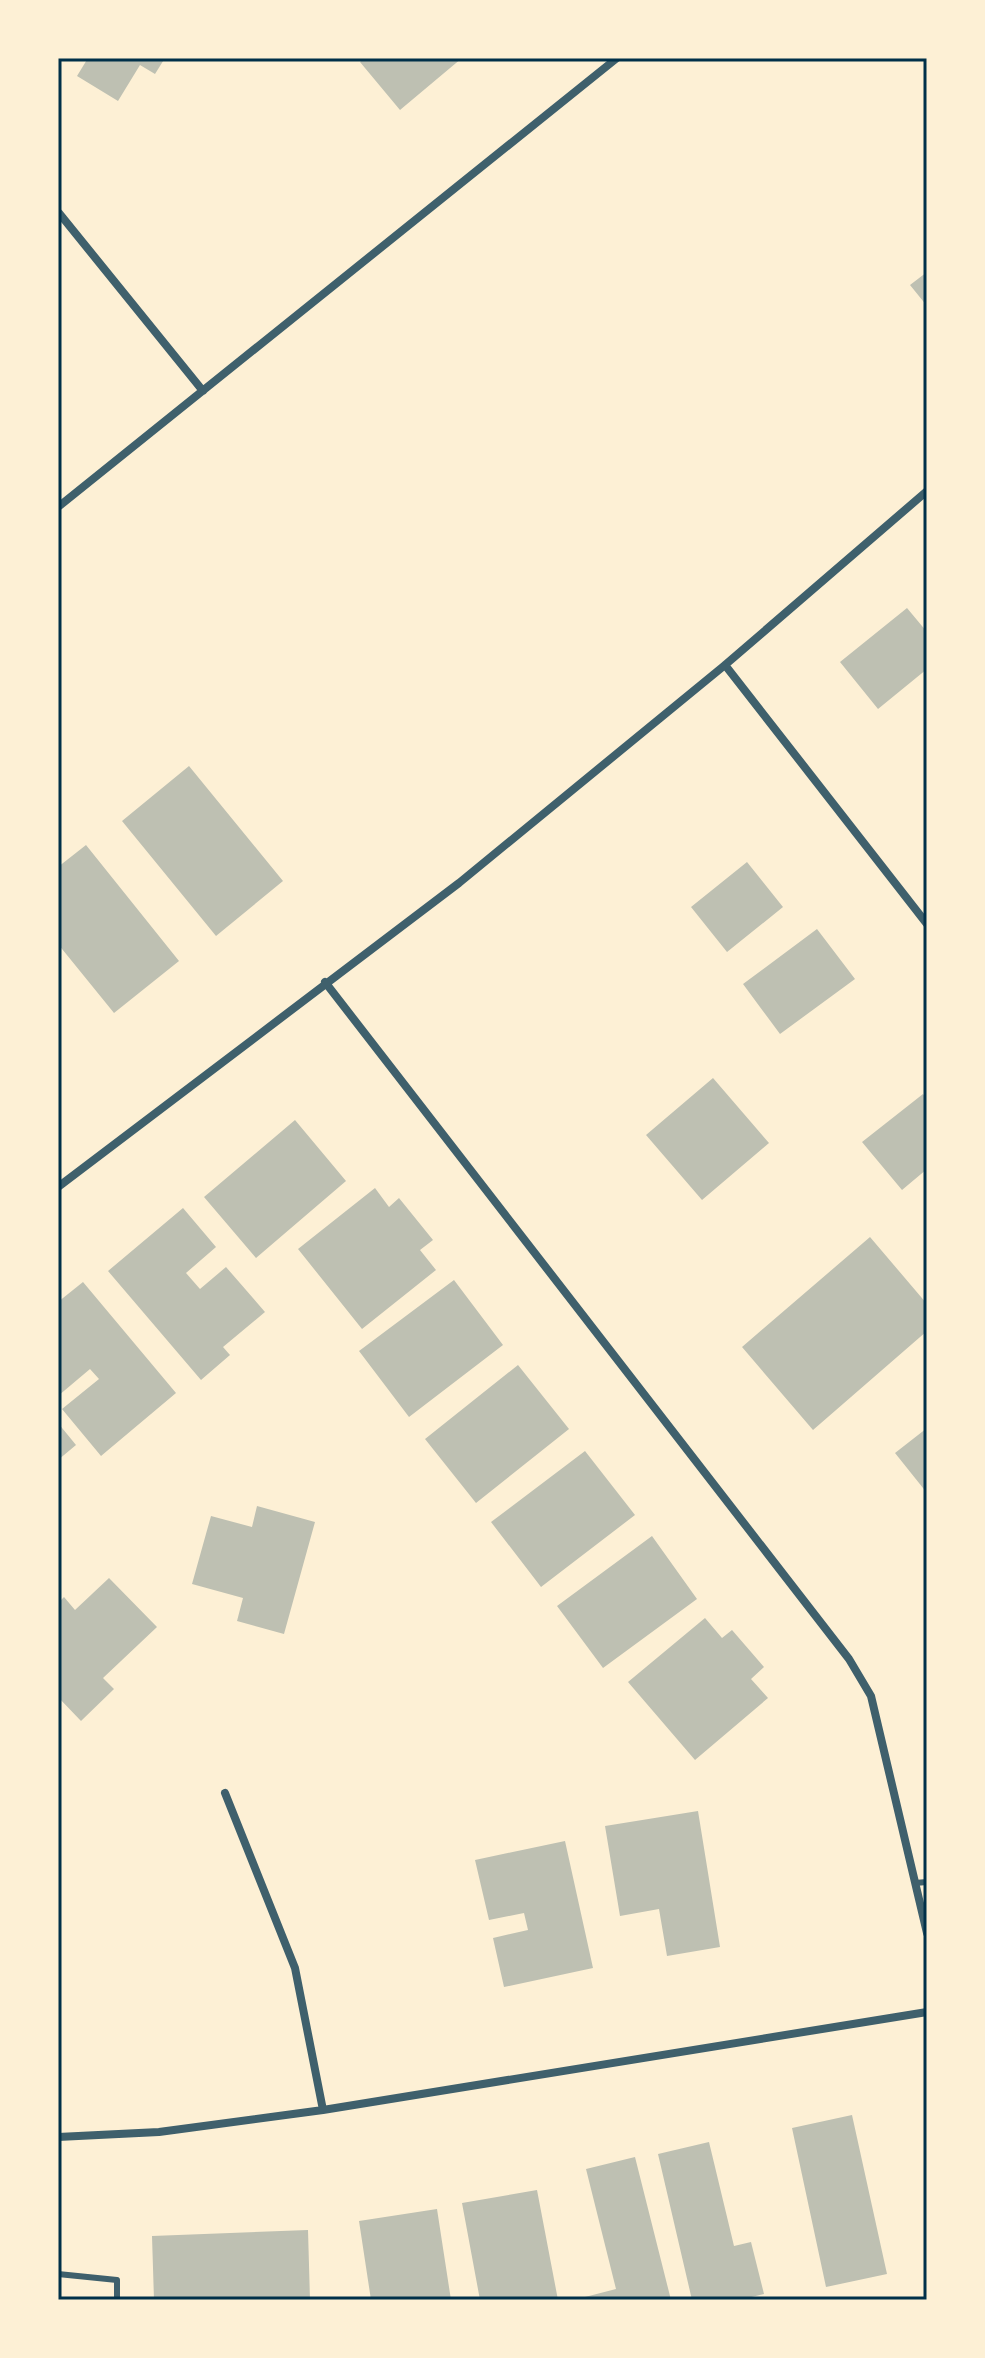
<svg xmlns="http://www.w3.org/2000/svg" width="985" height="2358" viewBox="0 0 985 2358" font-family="Raleway,sans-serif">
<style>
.building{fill:#bec0b2}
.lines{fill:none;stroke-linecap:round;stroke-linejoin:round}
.service{stroke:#3f606c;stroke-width:6}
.minor{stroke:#3f606c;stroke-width:8}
.neatline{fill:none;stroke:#003049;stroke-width:3}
</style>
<rect width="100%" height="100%" fill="#fdf0d5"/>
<path class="building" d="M 88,58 L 165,58 L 155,74 L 140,65 L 118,101 L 77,76 Z
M 364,58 L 462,58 L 400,110 L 360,62 Z
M 927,272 L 927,306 L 910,285 Z
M 907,608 L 927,632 L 927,669 L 878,709 L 840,662 Z
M 189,766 L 283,881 L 216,936 L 122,821 Z
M 86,845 L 179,961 L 114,1013 L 58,944 L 58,867 Z
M 747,862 L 783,907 L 727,952 L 691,907 Z
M 817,929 L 855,979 L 780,1034 L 743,984 Z
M 713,1078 L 769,1143 L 702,1200 L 646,1135 Z
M 923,1094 L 927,1099 L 927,1169 L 902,1190 L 862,1142 Z
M 295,1120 L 346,1181 L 256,1258 L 204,1197 Z
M 375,1188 L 389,1207 L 399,1198 L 433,1240 L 420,1250 L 436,1270 L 362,1329 L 298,1249 Z
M 183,1208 L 216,1247 L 186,1273 L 200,1289 L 226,1267 L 265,1312 L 223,1347 L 230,1355 L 201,1380 L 108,1271 Z
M 870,1237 L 927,1304 L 927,1331 L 813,1430 L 742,1347 Z
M 454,1280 L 503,1345 L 409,1417 L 359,1351 Z
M 83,1282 L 176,1393 L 101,1456 L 62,1409 L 99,1379 L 90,1369 L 58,1396 L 58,1302 Z
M 518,1365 L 569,1429 L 476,1503 L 425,1439 Z
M 58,1423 L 76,1445 L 58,1460 Z
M 927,1428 L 927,1493 L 895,1453 Z
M 585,1451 L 635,1515 L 541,1587 L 491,1522 Z
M 257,1506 L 315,1522 L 284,1634 L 237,1621 L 243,1598 L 192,1584 L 211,1516 L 252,1527 Z
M 652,1536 L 697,1599 L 603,1668 L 557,1606 Z
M 109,1578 L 157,1627 L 103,1678 L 114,1689 L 81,1721 L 58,1697 L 58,1603 L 64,1597 L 75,1610 Z
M 705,1618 L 722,1638 L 732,1630 L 764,1667 L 751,1679 L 768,1698 L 695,1760 L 628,1682 Z
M 698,1811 L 720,1947 L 667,1956 L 659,1909 L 620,1916 L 605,1826 Z
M 565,1841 L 593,1968 L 504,1987 L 493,1938 L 528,1930 L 524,1913 L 489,1920 L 475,1860 Z
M 852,2115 L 887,2274 L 826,2287 L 792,2128 Z
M 709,2142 L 734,2246 L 751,2242 L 764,2294 L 739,2300 L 692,2300 L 658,2154 Z
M 635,2157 L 671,2300 L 585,2300 L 585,2297 L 616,2289 L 586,2169 Z
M 537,2190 L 558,2300 L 480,2300 L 462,2203 Z
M 437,2209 L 451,2300 L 371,2300 L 359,2221 Z
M 308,2230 L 310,2300 L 154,2300 L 152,2236 Z"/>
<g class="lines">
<path class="service" d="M 915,1883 L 927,1882
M 58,2274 L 117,2280 L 117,2300"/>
<path class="minor" d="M 59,213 L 203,391
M 58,507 L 617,58
M 725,665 L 927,924
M 325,982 L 849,1659 L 871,1696 L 927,1933
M 58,1187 L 459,883 L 725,665 L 927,491
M 225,1793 L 295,1968 L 323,2110
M 58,2137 L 159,2132 L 323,2110 L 927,2012"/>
</g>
<rect width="985" height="2358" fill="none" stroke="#fdf0d5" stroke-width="120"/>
<rect x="60" y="60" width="865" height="2238" class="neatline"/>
</svg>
